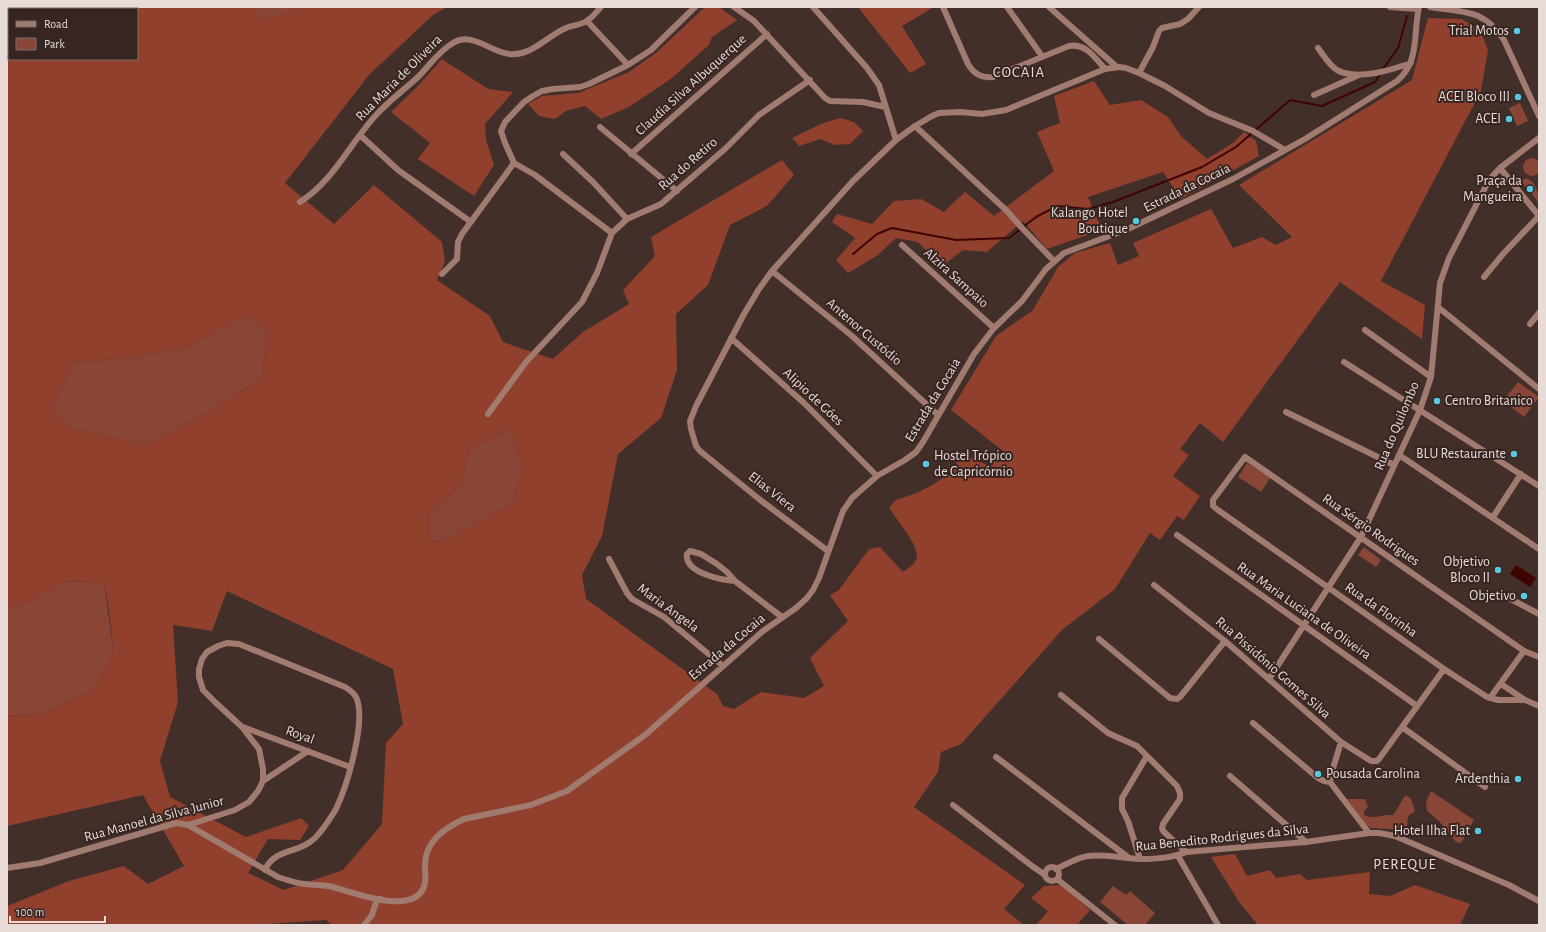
<svg xmlns="http://www.w3.org/2000/svg" width="1546" height="932" viewBox="0 0 1546 932" font-family="'Alegreya Sans',sans-serif">
<style>
.green{fill:#894636}
.forest{fill:#90402d;fill-rule:evenodd}
.water{fill:#3f0400}
.lines{fill:none;stroke-linecap:round;stroke-linejoin:round}
.stream{stroke:#3f0400;stroke-width:2}
.minor{stroke:#a17a70;stroke-width:6}
.poi-dot{fill:#57c9e2;stroke:#372521;stroke-width:1.5}
.labels{text-anchor:middle;dominant-baseline:central;stroke-width:4;stroke-linejoin:round;paint-order:stroke}
.poi-label{font-size:14px;fill:#e7dad7;stroke:#372521;text-anchor:end}
.street-label{font-size:14px;fill:#e7dad7;stroke:#372521}
.neighbourhood-label{font-size:15px;letter-spacing:1px;fill:#e7dad7;stroke:#372521}
</style>
<rect width="100%" height="100%" fill="#422f2a"/>
<path class="green" d="M 256,7 L 298,7 L 283,15 L 256,18 Z
M 1520,103 L 1528,121 L 1517,126 L 1509,108 Z
M1523 167a9 9 0 1 1 18 0a9 9 0 1 1-18 0Z
M 1526,178 C 1537,182 1539,195 1539,205 L 1536,199 L 1523,184 L 1522,181 Z
M 246,314 L 267,329 L 262,378 L 205,414 L 146,445 L 69,428 L 51,408 L 73,363 L 133,357 L 187,347 Z
M 1518,382 L 1539,397 L 1524,417 L 1503,401 Z
M 510,429 L 522,467 L 513,504 L 442,542 L 430,541 L 430,513 L 461,484 L 469,449 Z
M 1247,463 L 1270,478 L 1261,492 L 1238,477 Z
M 1364,547 L 1381,560 L 1376,567 L 1358,555 Z
M 65,581 L 104,583 L 114,653 L 92,691 L 37,716 L 7,715 L 7,609 L 25,603 Z
M 1431,791 L 1474,820 L 1461,843 L 1456,842 L 1439,821 L 1427,811 L 1426,802 Z
M 1406,795 L 1411,799 L 1415,811 L 1408,816 L 1407,827 L 1403,830 L 1371,828 L 1365,824 L 1347,799 L 1365,799 L 1368,807 L 1364,811 L 1364,815 C 1376,820 1380,814 1393,815 C 1398,810 1400,801 1406,795 Z
M 1113,886 L 1126,895 L 1130,891 L 1155,913 L 1145,925 L 1128,925 L 1100,902 Z"/>
<path class="forest" d="M 7,7 L 256,7 L 256,18 L 283,15 L 298,7 L 447,7 L 433,15 L 369,75 L 285,183 L 334,224 L 374,185 L 442,242 L 445,262 L 437,280 L 490,316 L 503,342 L 553,359 L 583,332 L 629,304 L 623,290 L 655,256 L 651,237 L 782,160 L 794,175 L 767,206 L 730,225 L 708,285 L 676,314 L 677,370 L 661,418 L 618,454 L 602,536 L 582,575 L 586,599 L 717,694 L 723,706 L 734,709 L 761,692 L 804,698 L 824,686 L 810,658 L 848,621 L 830,595 L 839,590 L 869,549 L 880,547 L 903,572 C 909,568 917,563 917,555 C 916,542 897,520 889,508 L 896,500 L 917,493 L 934,484 L 947,475 L 963,454 L 989,466 L 1003,451 L 951,410 L 996,336 L 1033,310 L 1058,267 L 1075,253 L 1110,243 L 1118,265 L 1139,256 L 1133,243 L 1211,209 L 1233,248 L 1262,237 L 1276,245 L 1292,237 L 1239,185 L 1412,80 L 1428,18 L 1462,19 L 1480,30 L 1488,50 L 1481,91 L 1381,281 L 1425,305 L 1422,339 L 1340,282 L 1223,442 L 1200,423 L 1180,449 L 1189,455 L 1173,476 L 1200,496 L 1184,520 L 1177,516 L 1160,540 L 1150,533 L 1115,589 L 1062,630 L 961,744 L 941,752 L 938,772 L 914,807 L 1025,885 L 1004,909 L 1024,925 L 332,925 L 326,920 L 254,925 L 7,925 L 7,906 L 69,881 L 124,866 L 148,884 L 184,866 L 143,795 L 7,826 L 7,715 L 37,716 L 92,691 L 114,653 L 109,611 L 104,583 L 65,581 L 25,603 L 7,609 ZM 9,9 L 137,9 L 137,59 L 9,59 ZM 246,314 L 267,329 L 262,378 L 205,414 L 146,445 L 69,428 L 51,408 L 73,363 L 133,357 L 187,347 ZM 510,429 L 522,467 L 513,504 L 442,542 L 430,541 L 430,513 L 461,484 L 469,449 ZM 227,591 L 393,669 L 403,724 L 386,743 L 382,824 L 343,870 L 284,890 L 248,873 L 268,839 L 300,840 L 309,826 L 301,818 L 246,837 L 170,797 L 160,761 L 178,702 L 173,625 L 212,631 Z
M 705,7 L 719,7 L 737,20 L 712,37 L 709,45 L 672,78 L 629,107 L 601,119 L 585,106 L 566,111 L 555,119 L 539,116 L 528,104 L 542,96 L 578,93 L 629,72 L 657,52 Z
M 858,7 L 934,7 L 902,26 L 926,64 L 910,73 Z
M 442,59 L 488,89 L 513,92 L 485,124 L 486,139 L 494,165 L 474,196 L 418,159 L 430,143 L 391,112 L 417,87 Z
M 1094,81 L 1110,105 L 1141,100 L 1168,117 L 1181,136 L 1207,159 L 1233,143 L 1244,132 L 1256,141 L 1259,156 L 1181,199 L 1163,172 L 1088,197 L 1102,230 L 1047,249 L 1023,221 L 987,252 L 963,250 L 942,266 L 918,242 L 896,238 L 878,255 L 848,273 L 836,260 L 855,238 L 832,222 L 837,214 L 872,224 L 894,201 L 921,199 L 944,212 L 965,192 L 994,216 L 1054,171 L 1037,132 L 1060,123 L 1054,96 Z
M 841,118 L 854,122 L 863,131 L 850,144 L 835,145 L 820,139 L 799,146 L 792,138 L 823,123 Z
M 1235,854 L 1247,876 L 1270,870 L 1276,878 L 1300,874 L 1307,880 L 1370,872 L 1369,894 L 1390,896 L 1415,885 L 1470,904 L 1460,925 L 1258,925 L 1239,902 L 1211,857 Z
M 1061,885 L 1090,910 L 1077,925 L 1036,925 L 1048,911 L 1031,898 L 1044,886 Z"/>
<path class="water" d="M 1516,565 L 1536,578 L 1530,587 L 1510,574 Z"/>
<g class="lines">
<path class="stream" d="M 1383,69 L 1398,48 L 1407,16
M 853,254 L 877,234 L 892,228 L 956,240 L 1009,238 L 1036,217 L 1057,206 L 1088,209 L 1113,202 L 1202,167 L 1236,147 L 1290,100 L 1322,106 L 1375,82 L 1380,74"/>
<path class="minor" d="M 734,7 L 754,21 L 825,98 L 830,101 L 863,102 L 885,107
M 813,7 L 867,68 L 879,85 L 896,140
M 943,7 L 968,64 C 974,74 981,78 993,77 L 1069,46 C 1086,43 1095,58 1105,69
M 1007,7 L 1042,56
M 1049,7 L 1117,67
M 1390,7 L 1418,9
M 1430,7 C 1463,12 1484,9 1504,40 L 1539,116
M 587,21 L 628,65 L 651,50 L 695,7
M 1318,48 C 1324,56 1329,65 1337,70 C 1357,81 1391,70 1411,63
M 1139,73 L 1153,47 L 1159,31 L 1162,28 L 1180,24 L 1188,19 L 1199,7
M 1314,95 L 1359,75
M 915,126 L 1006,210 L 1022,228 L 1054,261
M 600,127 L 677,191
M 360,135 L 398,170 L 471,222
M 563,154 L 593,182 L 627,219
M 631,154 L 767,34
M 1500,168 L 1539,216
M 300,202 C 334,181 351,141 378,113 C 390,100 405,89 418,77 C 430,65 439,51 453,43 C 472,31 490,52 509,54 C 531,57 547,36 566,28 C 572,25 583,25 588,20 C 593,17 597,11 601,7
M 612,233 L 535,175 L 514,163 L 505,143 L 501,131 L 505,122 L 524,102 L 533,96 L 542,91 L 553,89 L 580,87 L 589,84 L 628,65
M 902,245 L 994,328
M 772,271 L 852,336 L 938,415
M 442,274 L 457,259 L 458,242 L 462,234 L 514,163
M 1484,277 L 1503,254 L 1539,216
M 1438,307 L 1539,389
M 1530,324 L 1539,313
M 1365,330 L 1431,377
M 731,338 L 804,403 L 877,476
M 1344,362 L 1539,486
M 1286,412 L 1394,465
M 488,414 L 526,362 L 582,302 L 597,273 L 612,233 L 627,219 L 661,204 L 725,149 L 759,115 L 810,80
M 1399,455 L 1539,549
M 1493,517 L 1521,474
M 1177,535 L 1417,706
M 828,551 L 759,499 L 700,451 L 696,446 L 691,429 L 690,421 L 696,406 L 744,314 L 759,289 L 772,271 L 853,181 L 896,140 L 915,126 L 932,116 L 939,113 L 960,112 L 982,114 L 1006,110 L 1105,69 L 1119,67 L 1126,68 L 1139,73 L 1165,86 L 1209,113 L 1253,131 L 1285,150
M 609,559 L 627,593 L 632,599 L 664,617 L 723,666
M 735,581 C 722,580 684,573 687,554 L 690,551 L 701,554 L 717,564 L 727,572 L 735,581 L 782,617
M 1154,585 L 1225,641 L 1341,742 L 1371,761 L 1377,761 L 1379,759 L 1444,669
M 1507,597 L 1539,614
M 1099,639 L 1170,698 L 1177,699 L 1180,697 L 1225,641
M 1539,657 L 1524,651 L 1245,457 L 1213,500 L 1213,506 L 1218,510 L 1444,669 L 1487,697 L 1498,700 L 1525,700 L 1539,706
M 1269,679 L 1361,537 L 1420,410 L 1431,377 L 1440,283 L 1449,258 L 1489,180 L 1500,168 L 1539,138
M 1501,684 L 1525,700
M 1061,695 L 1108,733 L 1137,746 L 1177,786 L 1180,793 L 1180,799 L 1163,824 L 1162,829 L 1164,832 L 1186,852
M 1490,698 L 1524,651
M 1253,723 L 1318,778 L 1324,781 L 1330,782
M 243,727 L 350,767
M 1402,727 L 1485,787
M 1341,742 L 1331,775 L 1330,782 L 1369,833
M 996,757 L 1129,858
M 1230,776 L 1306,842
M 263,781 L 308,751
M 953,805 L 1032,866 L 1045,875
M 188,825 L 278,877 C 287,880 295,883 305,884 C 313,885 321,885 329,886 C 350,891 409,916 423,889 C 427,882 425,873 425,865 C 425,841 445,828 464,819 L 531,805 L 567,791 L 645,735 L 763,631 L 796,608 L 807,598 L 813,590 L 819,578 L 843,511 L 852,498 L 877,476 L 905,460 L 916,452 L 923,442 L 974,354 L 994,328 L 1022,301 L 1046,269 L 1064,253 L 1128,229 L 1233,179 L 1305,139 L 1397,81 C 1420,62 1413,33 1419,7
M 1178,856 L 1218,925
M 1140,859 L 1128,821 L 1122,809 L 1122,798 L 1147,756
M1045 874a7 7 0 1 1 14 0a7 7 0 1 1-14 0Z
M 7,868 L 40,863 L 176,823 L 188,825 L 235,810 L 249,802 L 258,791 L 263,781 L 263,769 L 259,749 L 242,727 L 215,702 L 203,690 L 199,677 L 199,669 L 202,659 L 207,652 L 218,646 L 227,643 L 239,644 L 345,687 C 350,690 353,692 356,697 C 367,720 347,786 336,809 C 330,819 323,830 315,838 C 299,854 274,848 265,870
M 1056,869 C 1067,864 1076,858 1088,856 C 1101,854 1115,857 1128,858 C 1144,860 1171,859 1186,852 L 1306,842 L 1369,833 L 1379,833 L 1395,836 L 1509,885 L 1539,901
M 1057,879 L 1115,925
M 364,925 L 372,915 L 377,899 L 381,899"/>
</g>
<g class="poi-dot">
<circle cx="1517" cy="31" r="4"/>
<circle cx="1518" cy="97" r="4"/>
<circle cx="1509" cy="119" r="4"/>
<circle cx="1530" cy="189" r="4"/>
<circle cx="1136" cy="221" r="4"/>
<circle cx="1437" cy="401" r="4"/>
<circle cx="1514" cy="454" r="4"/>
<circle cx="926" cy="464" r="4"/>
<circle cx="1498" cy="570" r="4"/>
<circle cx="1524" cy="596" r="4"/>
<circle cx="1318" cy="774" r="4"/>
<circle cx="1518" cy="779" r="4"/>
<circle cx="1478" cy="831" r="4"/>
</g>
<g class="labels">
<g class="poi-label">
<text x="1509" y="31">Trial Motos</text>
<text x="1510" y="97">ACEI Bloco III</text>
<text x="1501" y="119">ACEI</text>
<text x="1522" y="181">Praça da<tspan x="1522" dy="16">Mangueira</tspan></text>
<text x="1128" y="213">Kalango Hotel<tspan x="1128" dy="16">Boutique</tspan></text>
<text x="1445" y="401" text-anchor="start">Centro Britanico</text>
<text x="1506" y="454">BLU Restaurante</text>
<text x="934" y="456" text-anchor="start">Hostel Trópico<tspan x="934" dy="16">de Capricórnio</tspan></text>
<text x="1490" y="562">Objetivo<tspan x="1490" dy="16">Bloco II</tspan></text>
<text x="1516" y="596">Objetivo</text>
<text x="1326" y="774" text-anchor="start">Pousada Carolina</text>
<text x="1510" y="779">Ardenthia</text>
<text x="1470" y="831">Hotel Ilha Flat</text>
</g>
<g class="street-label">
<text transform="translate(399 78) rotate(-45)">Rua Maria de Oliveira</text>
<text transform="translate(691 85) rotate(-42)">Claudia Silva Albuquerque</text>
<text transform="translate(688 164) rotate(-41)">Rua do Retiro</text>
<text transform="translate(1187 188) rotate(-26)">Estrada da Cocaia</text>
<text transform="translate(956 278) rotate(42)">Alzira Sampaio</text>
<text transform="translate(864 332) rotate(41)">Antenor Custódio</text>
<text transform="translate(813 397) rotate(43)">Alipio de Góes</text>
<text transform="translate(933 400) rotate(-59)">Estrada da Cocaia</text>
<text transform="translate(1397 426) rotate(-67)">Rua do Quilombo</text>
<text transform="translate(772 492) rotate(38)">Elias Viera</text>
<text transform="translate(1371 530) rotate(35)">Rua Sérgio Rodrigues</text>
<text transform="translate(668 608) rotate(36)">Maria Angela</text>
<text transform="translate(1381 610) rotate(35)">Rua da Florinha</text>
<text transform="translate(1304 611) rotate(35)">Rua Maria Luciana de Oliveira</text>
<text transform="translate(727 647) rotate(-40)">Estrada da Cocaia</text>
<text transform="translate(1273 668) rotate(41)">Rua Pissidônio Gomes Silva</text>
<text transform="translate(300 735) rotate(20)">Royal</text>
<text transform="translate(154 819) rotate(-15)">Rua Manoel da Silva Junior</text>
<text transform="translate(1222 838) rotate(-6)">Rua Benedito Rodrigues da Silva</text>
</g>
<g class="neighbourhood-label">
<text x="1019" y="72">COCAIA</text>
<text x="1405" y="864">PEREQUE</text>
</g>
</g>
<rect width="1546" height="932" fill="none" stroke="#e7dad7" stroke-width="16"/>
<rect x="8" y="8" width="130" height="52" fill="#372521" stroke="#7d6d6a"/>
<rect x="16" y="21" width="20" height="6" fill="#a17a70" stroke="#7d6d6a"/>
<text x="44" y="28" font-size="12" fill="#e7dad7">Road</text>
<rect x="16" y="38" width="20" height="12" fill="#894636" stroke="#7d6d6a"/>
<text x="44" y="48" font-size="12" fill="#e7dad7">Park</text>
<path d="M10 916v6h95v-6" fill="none" stroke="#e7dad7" stroke-width="2"/>
<text x="16" y="916" font-size="12" fill="#e7dad7" stroke="#372521" stroke-width="3" paint-order="stroke">100 m</text>
</svg>
